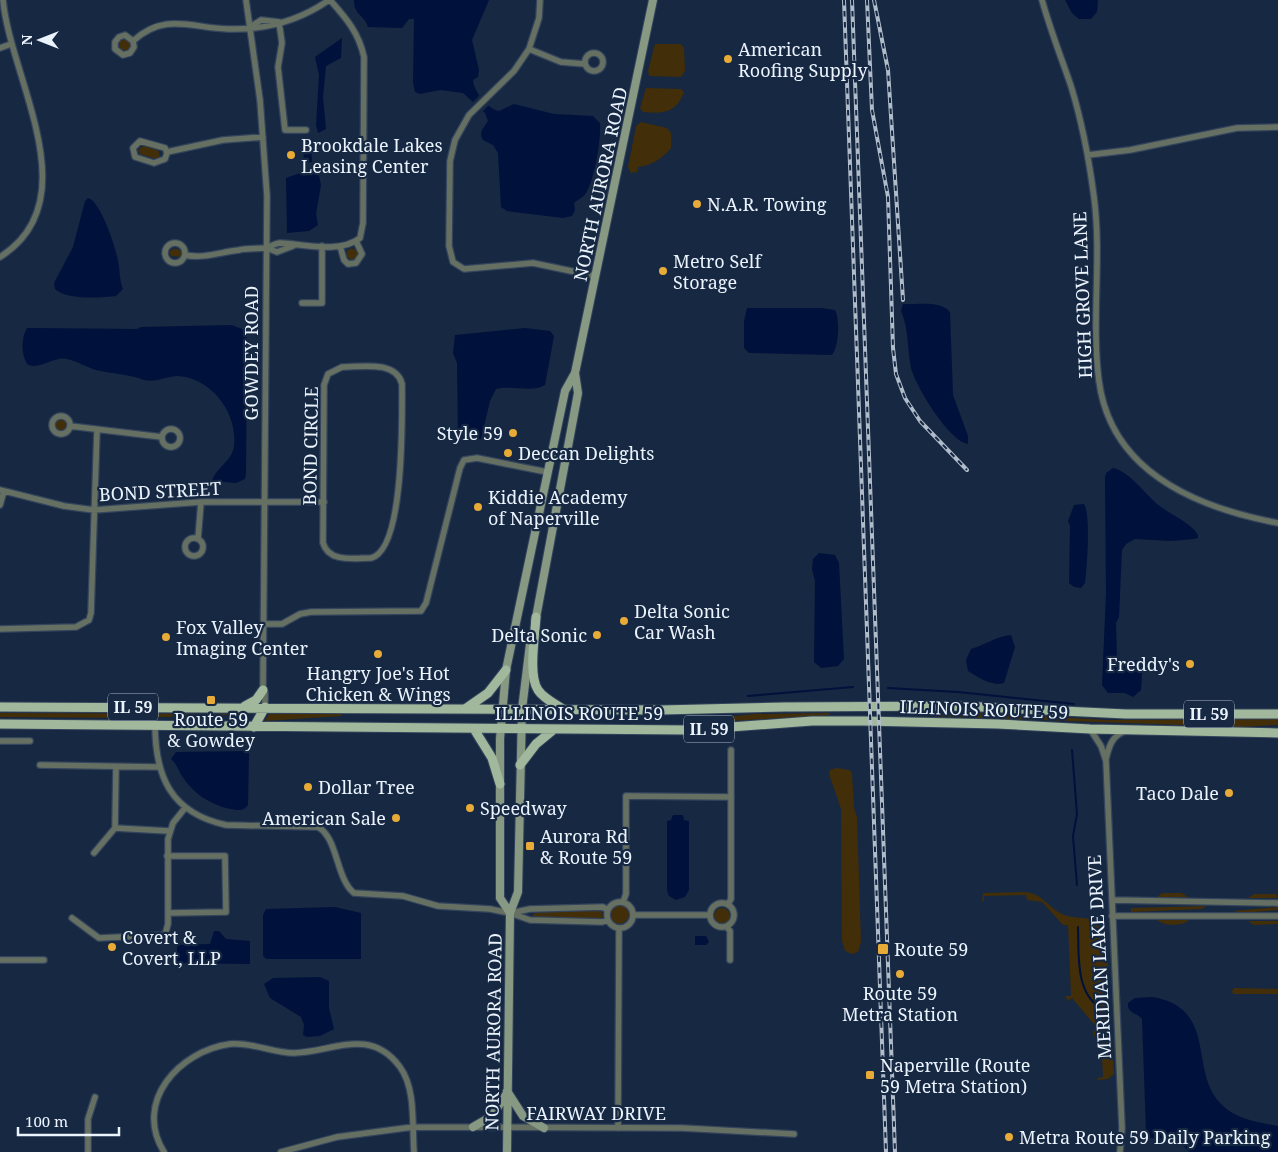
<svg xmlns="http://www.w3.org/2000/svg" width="1278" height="1152" viewBox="0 0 1278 1152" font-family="'Noto Serif',serif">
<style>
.green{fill:#422e08}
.water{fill:#00113c}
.pier{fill:#162842}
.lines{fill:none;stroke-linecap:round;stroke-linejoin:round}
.stream{stroke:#00113c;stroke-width:2}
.minor-casing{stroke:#34445c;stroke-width:8}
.secondary-casing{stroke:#34445c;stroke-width:10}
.primary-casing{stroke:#34445c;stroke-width:11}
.minor{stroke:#657062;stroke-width:5.5}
.secondary{stroke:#889983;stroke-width:8}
.primary{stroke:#a2b89c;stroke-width:9}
.rail-casing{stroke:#b1bcca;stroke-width:4}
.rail{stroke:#162842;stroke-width:2;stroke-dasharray:5.5;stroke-linecap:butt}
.poi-dot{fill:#e9ab37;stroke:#162842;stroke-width:2}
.labels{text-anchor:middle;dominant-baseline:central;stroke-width:4.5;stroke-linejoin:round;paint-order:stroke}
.shield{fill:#162842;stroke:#abb6c5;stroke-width:1}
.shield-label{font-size:16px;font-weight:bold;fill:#ebf3fd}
.poi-label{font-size:18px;fill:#ebf3fd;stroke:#162842;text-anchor:start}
.street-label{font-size:18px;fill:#ebf3fd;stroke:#162842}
</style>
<rect width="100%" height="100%" fill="#162842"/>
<path class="green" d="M118 45a6 6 0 1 1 12 0a6 6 0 1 1-12 0Z
M 655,44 L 680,44 L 684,47 L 685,71 L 681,77 L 649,76 L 648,71 Z
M 646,88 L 681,89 L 684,92 C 677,113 662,114 643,112 L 640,108 Z
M 641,122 L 667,128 L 671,133 L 671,148 C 663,158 651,166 638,167 L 637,172 L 631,173 L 628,167 L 636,126 Z
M 143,146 L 158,150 L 160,156 L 156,159 L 140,154 L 138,150 Z
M346.5 254a5.5 5.5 0 1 1 11 0a5.5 5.5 0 1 1-11 0Z
M 173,249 L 178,249 L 184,254 L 180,257 L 171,256 L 169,252 Z
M55.5 425a5.5 5.5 0 1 1 11 0a5.5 5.5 0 1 1-11 0Z
M 0,713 L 256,714 L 132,718 L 0,717 Z
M 830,713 L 830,715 L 683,724 L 683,721 L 754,714 Z
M 918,713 L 990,713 L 1107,720 L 1278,719 L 1278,725 L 1241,727 L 918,716 Z
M 269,714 L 342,714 L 342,716 L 265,721 Z
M 836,768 L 850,770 L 852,774 L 854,808 L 857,817 L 861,942 L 858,952 L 852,954 L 845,951 L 842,941 L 841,809 L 829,774 L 830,770 Z
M 1023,892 C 1041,892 1046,905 1060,913 C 1073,920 1086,916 1099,921 L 1097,924 L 1102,929 L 1106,929 L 1114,1074 L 1108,1079 L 1098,1080 L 1097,1078 L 1103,1077 L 1101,1038 L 1095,1038 L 1093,1031 L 1097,1028 L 1072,998 L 1068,1001 L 1065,996 L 1071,996 L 1068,925 L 1063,925 L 1042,902 L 1027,900 L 1026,895 L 984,896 L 984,901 L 982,901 L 983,893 Z
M 1162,893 L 1182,893 L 1188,897 L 1157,897 Z
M 1254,894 L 1276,894 L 1278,898 L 1248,898 Z
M609 914a10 10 0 1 1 20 0a10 10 0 1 1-20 0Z
M 1206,906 L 1202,909 L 1131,912 L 1131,908 Z
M 1278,907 L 1278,910 L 1244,913 L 1233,911 Z
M714 916a8 8 0 1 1 16 0a8 8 0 1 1-16 0Z
M 572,911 L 602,911 L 603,920 L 532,916 L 535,913 Z
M 1157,920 L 1189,920 C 1182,927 1163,926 1157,920 Z
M 1248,921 L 1278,921 L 1278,924 L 1254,925 Z
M 1234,988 L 1278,989 L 1278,994 L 1233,994 L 1232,991 Z"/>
<path class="water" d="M 354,0 L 489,0 L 472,40 L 479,70 L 478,77 L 473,80 C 473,91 489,110 499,111 L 514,104 L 554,114 L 593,116 L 600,123 C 601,140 595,178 586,193 C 583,198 578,199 574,203 L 575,210 L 572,216 L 563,218 L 507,211 L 501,207 L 498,153 L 493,145 L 483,140 C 478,132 484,128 488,121 L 485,113 L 463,93 L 440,90 L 420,94 L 415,92 L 413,83 L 414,19 L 409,19 L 402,28 L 368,27 C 365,16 353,14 354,0 Z
M 1065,0 L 1098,0 L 1097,12 L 1091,19 L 1079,19 L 1072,13 Z
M 342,38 L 341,58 L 326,66 L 323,97 L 326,129 L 318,133 L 316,125 L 319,75 L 315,57 Z
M 303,144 L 311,144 L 312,162 L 304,163 Z
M 318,171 L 321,185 L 316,214 L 318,225 L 309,231 L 287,233 L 286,178 L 300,173 L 304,176 L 307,173 L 317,174 Z
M 88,198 C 101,201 118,253 119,267 C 120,275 120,282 123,289 L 116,296 C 101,298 66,300 55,289 L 54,283 L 73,247 L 85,201 Z
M 903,304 C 917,305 940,300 950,312 L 953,395 L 968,436 L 968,444 C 949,441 916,387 911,368 C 907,349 909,329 901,311 Z
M 747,308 L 821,308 L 835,310 C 840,320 839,346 832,355 L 749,353 L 744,348 L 744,321 Z
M 232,325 L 242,329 L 247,338 L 246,473 L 245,479 L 236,483 L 212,481 C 216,467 232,462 234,446 C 238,414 212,378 178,376 C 168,376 155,383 144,380 C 129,374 112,374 96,370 C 86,367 77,361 67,359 C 54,356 38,371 27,364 C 21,354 21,338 27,328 L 31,328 L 137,329 L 141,327 Z
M 525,328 L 550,331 L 554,336 L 545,385 C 533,393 511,385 496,389 L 490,401 L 481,439 L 458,440 L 457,363 L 453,353 L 455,335 Z
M 1113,468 C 1131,472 1146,496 1161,507 C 1173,516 1190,522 1198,535 L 1198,538 L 1194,539 L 1171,541 L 1135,539 L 1126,544 L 1122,550 L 1119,617 L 1116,623 L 1117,660 L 1143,660 L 1141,690 L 1133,697 L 1125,693 L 1108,693 L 1102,685 L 1106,593 L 1105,478 L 1106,473 Z
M 1084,504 C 1091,515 1087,567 1085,583 L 1081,588 L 1074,587 L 1069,583 L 1070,526 L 1068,521 L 1074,505 Z
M 819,553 L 835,555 L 839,563 L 844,659 L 838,666 L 821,668 L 814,662 L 815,581 L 812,569 L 813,559 Z
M 1011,635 L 1015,647 L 1004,683 C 992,687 978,677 968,671 L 966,660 L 971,649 C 985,645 997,636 1011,635 Z
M 249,751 L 248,805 C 243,812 238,810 230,809 C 209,804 194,794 182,776 C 178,770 177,764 171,759 L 176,752 Z
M 673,815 L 683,815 L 684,820 L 689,821 L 689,890 L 685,897 L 676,900 L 669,896 L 667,890 L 667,821 L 671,820 Z
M 335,907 L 361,913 L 361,959 L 266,959 L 263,956 L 263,915 L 266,909 Z
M 214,931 L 219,931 L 226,939 L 250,941 L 250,964 L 177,963 L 177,945 L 210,944 Z
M 695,936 L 706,936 L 709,942 L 706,945 L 695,945 Z
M 320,977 L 329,981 L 329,1008 L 334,1029 L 320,1036 L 307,1037 L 303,1035 L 304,1025 L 301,1017 L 270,998 L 264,984 L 273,978 Z
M 1153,997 C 1219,1009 1188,1071 1221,1104 C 1237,1120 1257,1122 1278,1126 L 1278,1152 L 1190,1152 L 1175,1139 L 1148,1138 L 1146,1132 L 1142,1019 C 1137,1012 1127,1014 1128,1003 L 1135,998 Z"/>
<path class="pier" d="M 482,93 L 491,103 L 481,113 L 472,103 Z"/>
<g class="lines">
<path class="stream" d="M 888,688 L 958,692 L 1074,704
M 748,696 L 853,687
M 1072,750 L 1077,814 L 1073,836 L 1077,885
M 1078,927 C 1079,954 1075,993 1101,1008"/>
<g class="minor-casing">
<path id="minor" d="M 246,0 L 260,100 L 267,196 L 263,690 L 265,693 L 265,707
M 540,0 L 539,18 L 529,49 L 514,71 L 469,115 L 455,140 L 450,161 L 449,246 L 453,262 L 464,269 L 533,263 L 595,276
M 1042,0 C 1050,29 1061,57 1071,86 C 1082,122 1089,159 1094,197 C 1102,258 1091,322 1099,381 C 1111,473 1198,508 1278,523
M 279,22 L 282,43 L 278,67 L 285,130 L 306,130
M 250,27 L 261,20 L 279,22
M 133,41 L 125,35 L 119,37 L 115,42 L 115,49 L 123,55 L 130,53 L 134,47 L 133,41 C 165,12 191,28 228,29 C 264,30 299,21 329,0
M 0,48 L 11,44
M 529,49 L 561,62 L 585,64
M585 62a9 9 0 1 1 18 0a9 9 0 1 1-18 0Z
M 140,141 L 165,148 L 167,153 L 165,159 L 154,163 L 135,157 L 133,148 Z
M 167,152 L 223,140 L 263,137
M 1088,155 L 1130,150 L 1237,128 L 1278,127
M165 253a10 10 0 1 1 20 0a10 10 0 1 1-20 0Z
M 340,246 L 344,260 L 348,264 L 356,263 L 362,254 L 356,241
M 267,248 L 277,252 L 293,246
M 185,255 C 203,259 221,252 239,250 C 248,248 257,249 266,248 C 271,247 275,243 280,243 C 303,244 340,254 360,238 L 363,223 L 364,57 C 359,33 346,18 330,0
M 0,257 C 90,201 10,78 3,0
M 302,303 L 322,303 L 322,246
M 342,367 C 361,367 396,360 402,384 C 402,414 405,550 371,558 C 354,558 329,563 323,543 L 324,385 L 328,374 Z
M52 425a9 9 0 1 1 18 0a9 9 0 1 1-18 0Z
M 70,426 L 162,437
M162 438a9 9 0 1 1 18 0a9 9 0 1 1-18 0Z
M 0,490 L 64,506 L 94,510 L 201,502 L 324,502
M 0,505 L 4,491
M185 547a9 9 0 1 1 18 0a9 9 0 1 1-18 0Z
M 198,539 L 201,502
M 264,624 L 282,624 L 300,614 L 311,612 L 421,611 L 426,603 L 460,468 L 464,460 L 477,458 L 547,472
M 0,629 L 76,627 L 89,620 L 91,613 L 97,430
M 155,724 C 155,777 171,813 226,825 L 318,827 C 338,838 336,879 354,893 L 403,896 L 438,906 L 490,909 L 510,913 L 530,920 L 602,922 L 607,920
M 1090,729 L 1101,746 L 1106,761 L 1122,1128 L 1120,1152
M 0,741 L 30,741
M 1106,759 C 1109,746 1112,736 1125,731
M 40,765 L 159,767
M 115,828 L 116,767
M 94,853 L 115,828 L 169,831
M 167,856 L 225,856 L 226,912 L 168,913
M 1112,900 L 1278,903
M607 915a13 13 0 1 1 26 0a13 13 0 1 1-26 0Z
M 623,902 L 626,894 L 626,796 L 731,797
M710 915a12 12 0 1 1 24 0a12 12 0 1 1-24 0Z
M 728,904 L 731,899 L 731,750
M 511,913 L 530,909 L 603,907 L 607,910
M 633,915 L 709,915
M 1112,916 L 1278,916
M 72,918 L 99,938 L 165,935 L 168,924 L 168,839 L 173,823 L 185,808
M 727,927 L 730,931 L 730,960
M 0,960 L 44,960
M 618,1128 L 619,928
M 88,1152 L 88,1119 L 95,1097
M 164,1152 C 133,1102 179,1051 230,1044 C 253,1042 272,1053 294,1053 C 333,1052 370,1026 400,1067 C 416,1089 412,1125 414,1152
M 281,1152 L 337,1137 L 413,1127 L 682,1128 L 794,1134"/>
</g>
<g class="secondary-casing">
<path id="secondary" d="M 535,623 L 578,393 L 575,373
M 510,913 L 500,898 L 500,739 L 506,670 L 565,391 L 575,373 L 653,0
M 507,1091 L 523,1116 L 544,1128
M 473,1127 L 492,1116 L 507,1093
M 507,1152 L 510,913 L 518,892 L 522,709 L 530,644"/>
</g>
<g class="primary-casing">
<path id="primary" d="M 536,617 C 535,636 528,675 538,690 C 543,698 555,704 563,709
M 245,706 L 256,700 L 263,690
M 0,707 L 661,710 L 784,707 L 959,706 L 1126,714 L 1278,714
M 465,709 L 488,693 L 506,670
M 0,724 L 690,730 L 812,721 L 864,721 L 998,724 L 1090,729 L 1278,733
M 254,727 L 265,707
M 474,729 L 492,758 L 500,784
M 520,765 L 536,744 L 553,730"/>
</g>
<use href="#minor" class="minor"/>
<use href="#secondary" class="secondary"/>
<use href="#primary" class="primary"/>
<g class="rail-casing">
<path id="rail" d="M 844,0 L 886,1152
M 852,0 L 895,1152
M 867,0 L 872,110 L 888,197 L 893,348 L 896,374 L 905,398 L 920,421 L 967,470
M 874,0 L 888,70 L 903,300"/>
</g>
<use href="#rail" class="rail"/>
</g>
<g class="poi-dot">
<circle cx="728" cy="59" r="5"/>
<circle cx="291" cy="155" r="5"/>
<circle cx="697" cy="204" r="5"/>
<circle cx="663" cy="271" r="5"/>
<circle cx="513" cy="433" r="5"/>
<circle cx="508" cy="453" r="5"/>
<circle cx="478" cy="507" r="5"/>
<circle cx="624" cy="621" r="5"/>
<circle cx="597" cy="635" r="5"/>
<circle cx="166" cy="637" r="5"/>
<circle cx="378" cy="654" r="5"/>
<circle cx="1190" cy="664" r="5"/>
<rect x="206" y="695" width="10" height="10" rx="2.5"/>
<circle cx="308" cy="787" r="5"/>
<circle cx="1229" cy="793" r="5"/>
<circle cx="470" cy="808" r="5"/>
<circle cx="396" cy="818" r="5"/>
<rect x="525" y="841" width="10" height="10" rx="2.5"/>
<circle cx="112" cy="947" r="5"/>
<rect x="877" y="943" width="12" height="12" rx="2.5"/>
<circle cx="900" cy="974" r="5"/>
<rect x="865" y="1070" width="10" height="10" rx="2.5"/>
<circle cx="1009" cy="1137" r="5"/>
</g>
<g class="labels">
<g class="shield">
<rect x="108" y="693.5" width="50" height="27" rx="4"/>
<rect x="1184" y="700.5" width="50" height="27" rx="4"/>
<rect x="684" y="715.5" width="50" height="27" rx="4"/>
</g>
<g class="shield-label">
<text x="133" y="707">IL 59</text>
<text x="1209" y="714">IL 59</text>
<text x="709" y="729">IL 59</text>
</g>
<g class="poi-label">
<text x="738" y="49">American<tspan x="738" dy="21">Roofing Supply</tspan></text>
<text x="301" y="145">Brookdale Lakes<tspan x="301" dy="21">Leasing Center</tspan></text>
<text x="707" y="204">N.A.R. Towing</text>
<text x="673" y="261">Metro Self<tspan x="673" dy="21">Storage</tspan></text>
<text x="503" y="433" text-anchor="end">Style 59</text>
<text x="518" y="453">Deccan Delights</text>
<text x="488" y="497">Kiddie Academy<tspan x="488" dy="21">of Naperville</tspan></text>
<text x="634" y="611">Delta Sonic<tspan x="634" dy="21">Car Wash</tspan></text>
<text x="176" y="627">Fox Valley<tspan x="176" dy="21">Imaging Center</tspan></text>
<text x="587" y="635" text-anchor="end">Delta Sonic</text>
<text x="1180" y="664" text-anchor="end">Freddy's</text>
<text x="378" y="673" text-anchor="middle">Hangry Joe's Hot<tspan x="378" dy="21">Chicken &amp; Wings</tspan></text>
<text x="211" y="719" text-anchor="middle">Route 59<tspan x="211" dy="21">&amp; Gowdey</tspan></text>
<text x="318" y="787">Dollar Tree</text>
<text x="1219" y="793" text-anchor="end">Taco Dale</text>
<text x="480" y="808">Speedway</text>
<text x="386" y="818" text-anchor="end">American Sale</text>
<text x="540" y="836">Aurora Rd<tspan x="540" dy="21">&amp; Route 59</tspan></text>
<text x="122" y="937">Covert &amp;<tspan x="122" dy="21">Covert, LLP</tspan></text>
<text x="894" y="949">Route 59</text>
<text x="900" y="993" text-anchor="middle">Route 59<tspan x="900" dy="21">Metra Station</tspan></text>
<text x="880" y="1065">Naperville (Route<tspan x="880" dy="21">59 Metra Station)</tspan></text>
<text x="1019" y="1137">Metra Route 59 Daily Parking</text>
</g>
<g class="street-label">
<text transform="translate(600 184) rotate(-78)">NORTH AURORA ROAD</text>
<text transform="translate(1082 295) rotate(-92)">HIGH GROVE LANE</text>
<text transform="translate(251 353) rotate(-90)">GOWDEY ROAD</text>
<text transform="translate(310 446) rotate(-89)">BOND CIRCLE</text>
<text transform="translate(160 491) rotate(-3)">BOND STREET</text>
<text transform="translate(984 709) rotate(2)">ILLINOIS ROUTE 59</text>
<text x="579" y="713">ILLINOIS ROUTE 59</text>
<text transform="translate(1099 957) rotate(-93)">MERIDIAN LAKE DRIVE</text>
<text transform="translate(493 1032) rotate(-89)">NORTH AURORA ROAD</text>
<text x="596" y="1113">FAIRWAY DRIVE</text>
</g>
</g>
<g transform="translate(40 40) rotate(270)" stroke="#162842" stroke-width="4" paint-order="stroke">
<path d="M0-4L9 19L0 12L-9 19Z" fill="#ebf3fd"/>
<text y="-8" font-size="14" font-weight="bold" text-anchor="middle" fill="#ebf3fd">N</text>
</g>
<path d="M18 1127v8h101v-8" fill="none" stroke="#ebf3fd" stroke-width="2.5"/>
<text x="25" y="1127" font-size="15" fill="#ebf3fd" stroke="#162842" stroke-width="4" paint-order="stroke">100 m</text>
</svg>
